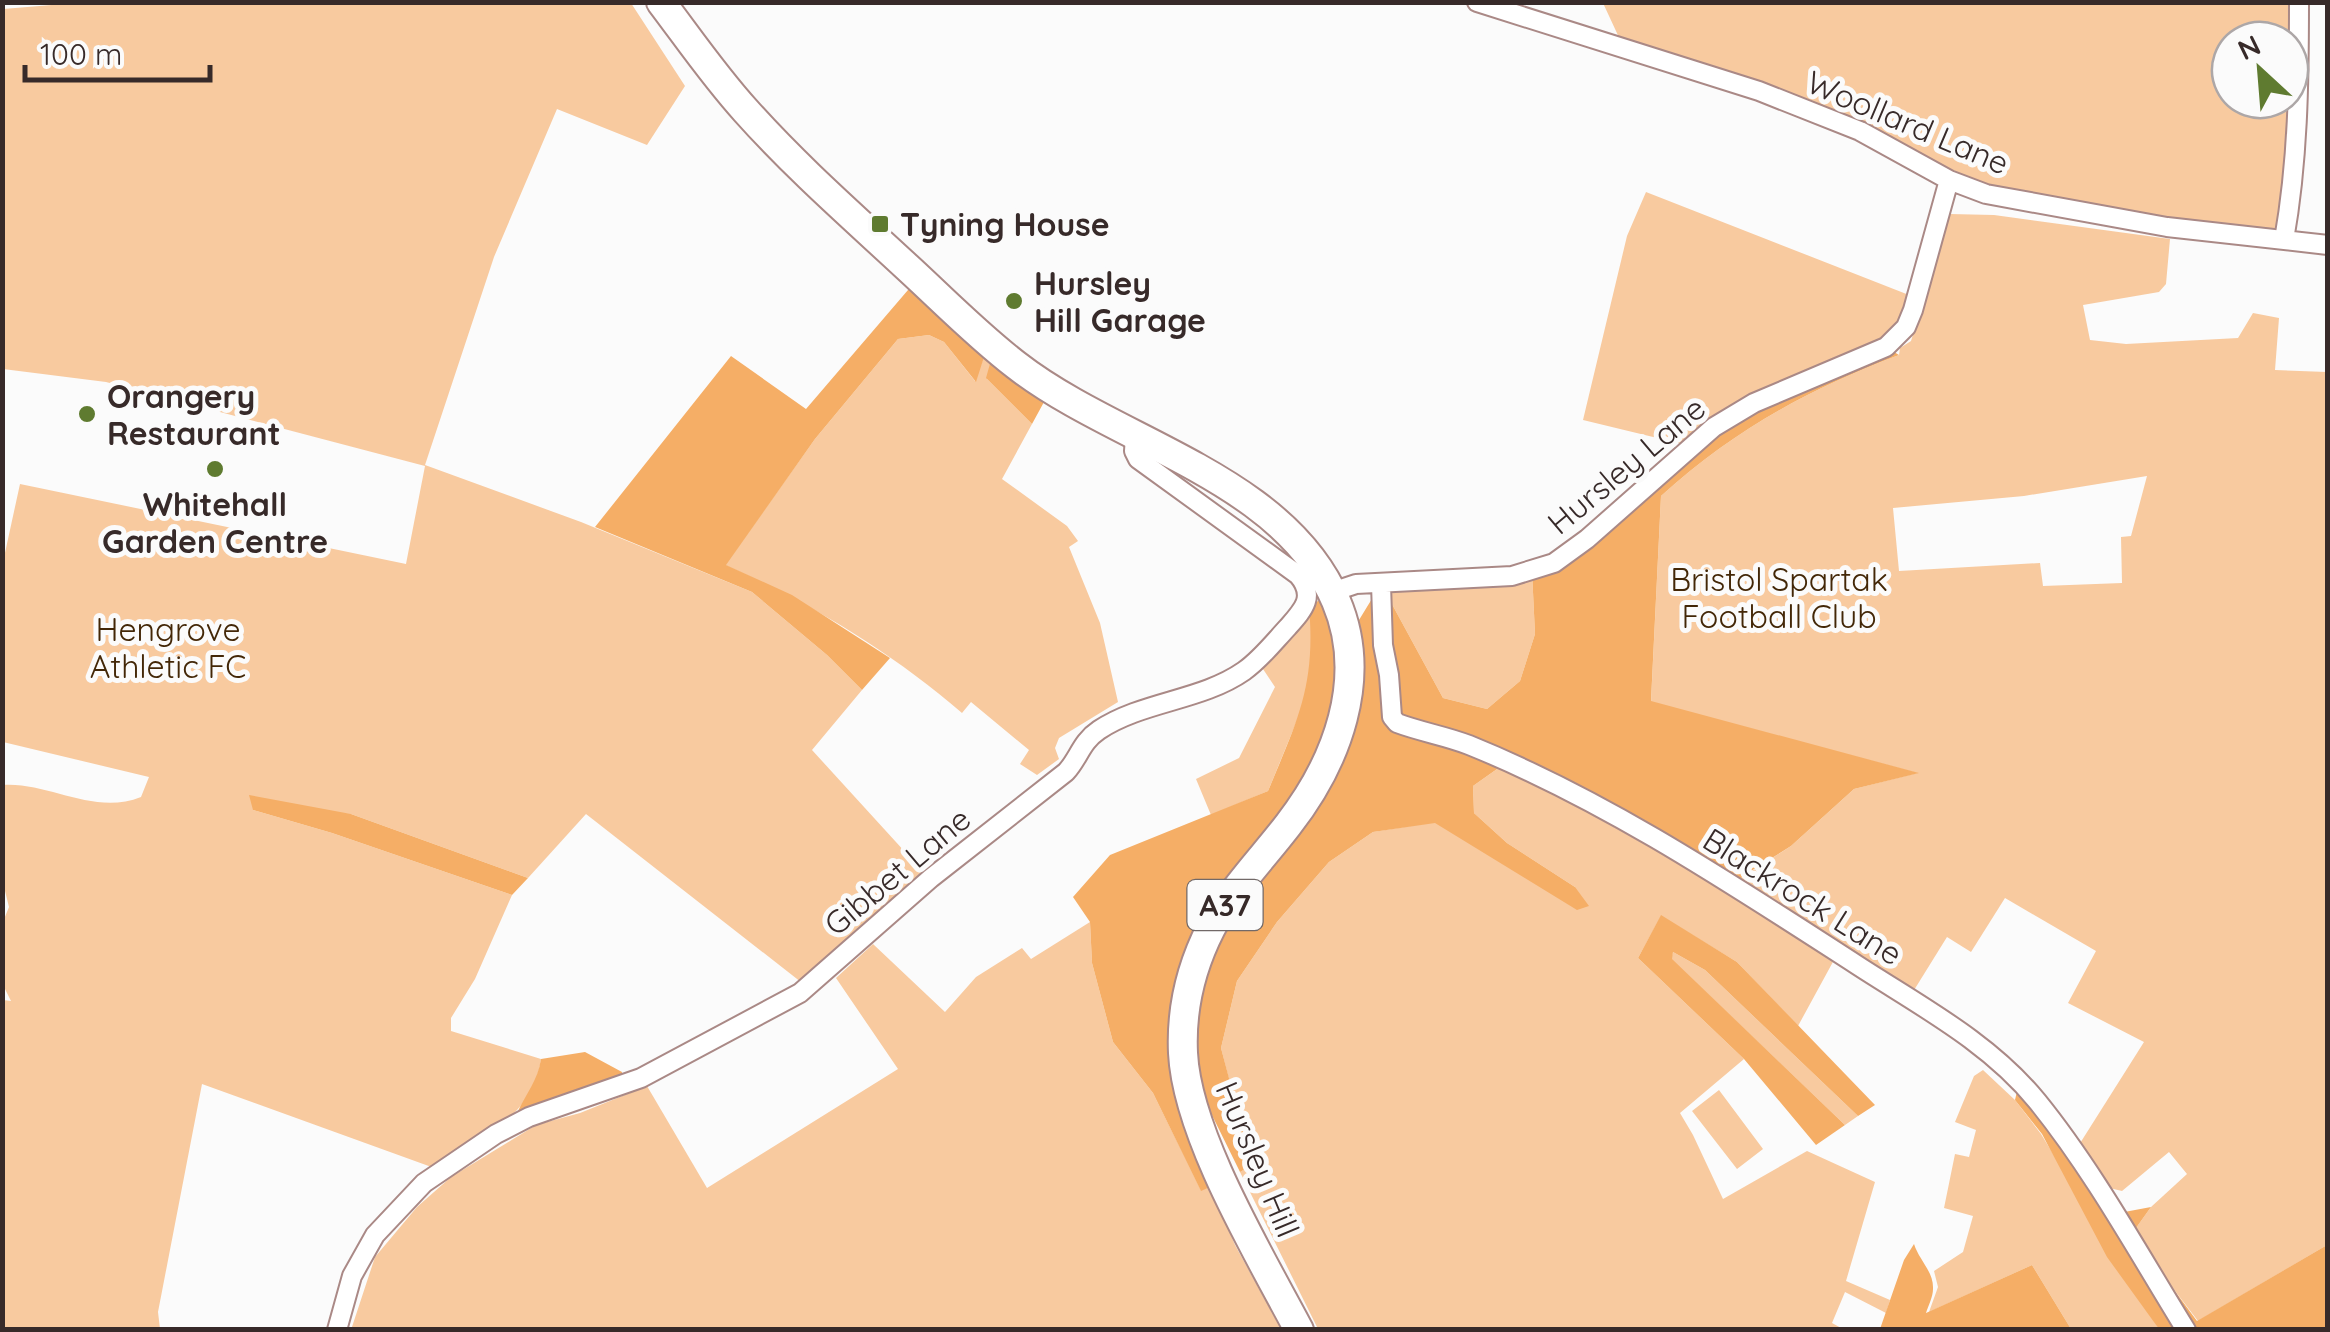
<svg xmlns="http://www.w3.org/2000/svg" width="2330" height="1332" viewBox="0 0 2330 1332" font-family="Quicksand,sans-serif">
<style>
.green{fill:#f8ca9f;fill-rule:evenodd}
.forest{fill:#f5ae66}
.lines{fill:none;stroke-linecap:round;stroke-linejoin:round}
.minor-casing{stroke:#aa8986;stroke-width:22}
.highway-casing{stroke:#aa8986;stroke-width:32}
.minor{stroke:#fff;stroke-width:18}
.highway{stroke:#fff;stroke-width:28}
.poi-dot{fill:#5f7b30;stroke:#fbfbfb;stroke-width:4}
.labels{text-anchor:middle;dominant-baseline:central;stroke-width:10;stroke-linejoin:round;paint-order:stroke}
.shield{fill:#fbfbfb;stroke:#726968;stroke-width:2.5}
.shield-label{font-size:30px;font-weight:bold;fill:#372a29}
.street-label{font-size:32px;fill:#372a29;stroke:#fbfbfb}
.poi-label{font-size:32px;font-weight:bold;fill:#372a29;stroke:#fbfbfb;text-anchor:start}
.park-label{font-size:32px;fill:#432707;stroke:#fbfbfb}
</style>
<rect width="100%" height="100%" fill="#fbfbfb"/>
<path class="green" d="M 88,2 L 631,3 L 685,86 L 647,145 L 557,109 L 494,257 L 425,465 L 581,522 L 752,592 L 827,655 L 862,690 L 812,750 L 927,876 L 806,986 L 586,814 L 528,878 L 351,814 L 253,810 L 332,833 L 512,895 L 475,979 L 451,1018 L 451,1031 L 541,1059 C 534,1115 480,1140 437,1169 L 202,1084 L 158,1312 L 160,1329 L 3,1329 L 3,1000 L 11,1001 L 3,985 L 2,924 L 9,907 L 3,883 L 3,785 C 49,782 94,816 141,797 L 149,777 L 3,742 L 3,562 L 20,484 L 406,564 L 425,466 L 106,382 L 3,369 L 3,9 Z
M 1603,3 L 2293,3 L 2292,118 L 2279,227 L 2272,234 L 1987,191 L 1622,44 ZM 2230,40 L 2290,40 L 2290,100 L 2230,100 Z
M 1646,192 L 1909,295 L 1904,318 L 1892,333 L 1754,398 L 1682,444 L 1583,420 L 1627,236 Z
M 1950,214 L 1994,215 L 2170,239 L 2166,284 L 2159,292 L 2083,305 L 2090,340 L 2126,344 L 2238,338 L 2253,313 L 2279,318 L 2275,370 L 2327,372 L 2327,1245 L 2198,1321 L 2143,1249 L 2136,1228 L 2151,1207 L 2187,1174 L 2169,1152 L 2122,1191 L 2101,1186 L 2077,1148 L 2144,1042 L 2068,1003 L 2096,951 L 2005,898 L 1971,952 L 1947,937 L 1911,995 L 1740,879 L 1791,846 L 1854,789 L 1917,773 L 1651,702 L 1661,496 C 1734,430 1807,390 1899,355 L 1900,348 L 1911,341 ZM 2147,476 L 2131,536 L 2121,537 L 2122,583 L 2043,586 L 2040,563 L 1899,571 L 1893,508 L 2024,496 Z
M 929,335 L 944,342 L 975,381 L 985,354 L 993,353 L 987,379 L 1032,424 L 1002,479 L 1067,526 L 1078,541 L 1069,547 L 1100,623 L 1118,702 L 1059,738 L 1055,748 L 1059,759 L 1037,775 L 1020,764 L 1029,750 L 971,702 L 962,713 C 891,652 810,603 725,565 L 815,439 L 898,339 Z
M 1532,571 L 1535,634 L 1520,681 L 1487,709 L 1443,698 L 1381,584 Z
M 1309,600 L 1313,646 L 1305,701 L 1268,791 L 1211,815 L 1196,779 L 1239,758 L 1275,687 L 1257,660 Z
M 1500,767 C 1615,824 1726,890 1834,960 L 1798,1026 L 1737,962 L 1661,916 L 1638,958 L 1744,1059 L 1680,1113 L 1693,1135 L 1723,1199 L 1807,1151 L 1875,1182 L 1846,1281 L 1890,1300 L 1886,1313 L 1845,1292 L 1832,1323 L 1843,1329 L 1318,1329 L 1240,1172 L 1251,1165 L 1221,1048 L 1237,981 L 1277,922 L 1329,862 L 1373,832 L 1435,822 L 1577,909 L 1575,887 L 1507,843 L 1474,813 L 1473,786 Z
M 1090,922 L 1092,963 L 1113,1042 L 1153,1093 L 1201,1190 L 1210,1187 L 1235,1245 L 1281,1329 L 351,1330 L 375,1257 L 417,1207 L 451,1177 L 536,1125 L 580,1113 L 647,1086 L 707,1188 L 898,1069 L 836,978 L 873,944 L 945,1012 L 976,977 L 1022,948 L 1031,959 Z
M 1673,952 L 1705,970 L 1858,1116 L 1845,1125 L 1671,959 Z
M 1983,1070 L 2015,1100 L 2041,1134 L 2159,1329 L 2071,1329 L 2032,1265 L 1929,1312 L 1938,1287 L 1934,1271 L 1963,1252 L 1973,1216 L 1944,1208 L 1955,1154 L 1969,1157 L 1976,1130 L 1955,1122 L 1974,1076 Z
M 1719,1090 L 1763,1149 L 1737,1169 L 1692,1111 Z"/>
<path class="forest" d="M 914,283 L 985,354 L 976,382 L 944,342 L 929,335 L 898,339 L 815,439 L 726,565 L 792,595 L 890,658 L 862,690 L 827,655 L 752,592 L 595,527 L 731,356 L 806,409 Z
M 1886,347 L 1899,355 C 1807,390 1734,430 1661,496 L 1651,701 L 1919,773 L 1854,789 L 1791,846 L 1743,876 L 1735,886 L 1507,762 L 1473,786 L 1474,813 L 1507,843 L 1575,887 L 1589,906 L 1577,910 L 1435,823 L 1373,832 L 1329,862 L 1277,922 L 1237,981 L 1221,1048 L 1252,1165 L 1240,1172 L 1207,1105 L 1194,1055 L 1194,1028 L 1203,974 L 1218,937 L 1289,841 L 1363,658 L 1359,620 L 1381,584 L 1443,698 L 1487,709 L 1520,681 L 1535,634 L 1532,571 L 1554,563 L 1714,427 Z
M 993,353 L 1044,402 L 1032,424 L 986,378 Z
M 1324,597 L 1333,632 L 1337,673 L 1333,710 L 1313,761 L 1179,986 L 1210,1187 L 1201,1191 L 1153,1093 L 1113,1042 L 1092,963 L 1090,922 L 1073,897 L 1110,855 L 1268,791 C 1297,721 1316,686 1309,607 Z
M 249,795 L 351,814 L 528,878 L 512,895 L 332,833 L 253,810 Z
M 1661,915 L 1737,962 L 1875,1105 L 1858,1116 L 1705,970 L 1673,952 L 1672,959 L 1845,1125 L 1816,1145 L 1744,1059 L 1638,958 Z
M 585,1052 L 622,1072 L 622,1081 L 517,1113 C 526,1094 538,1080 541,1059 Z
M 2020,1078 L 2119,1213 L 2151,1207 L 2136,1228 L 2143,1248 L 2197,1321 L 2327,1245 L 2327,1329 L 2159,1329 L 2107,1257 L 2042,1134 L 2015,1100 Z
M 1914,1244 C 1919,1260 1934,1272 1933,1289 C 1933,1297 1928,1306 1926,1313 L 2032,1265 L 2071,1329 L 1880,1329 L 1904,1260 Z"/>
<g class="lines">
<g class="minor-casing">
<path id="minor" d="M 1477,2 L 1759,91 L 1860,131 L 1949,180 L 1986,194 L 2167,227 L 2328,245
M 2284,240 C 2298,161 2299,83 2299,2
M 1381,584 L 1383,645 L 1389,675 L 1392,717 L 1397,723 C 1421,732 1446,736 1469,745 C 1607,801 1733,885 1857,965 C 1920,1006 1989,1042 2037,1101 C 2093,1170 2139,1254 2186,1330
M 1332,592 L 1356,584 L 1512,576 L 1554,563 L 1587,539 L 1714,427 L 1754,403 L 1886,347 L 1906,327 L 1913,310 L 1949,180
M 337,1330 L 352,1276 L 375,1235 L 424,1183 L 496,1134 L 529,1117 L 641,1078 L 800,993 L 931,878 L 1066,772 C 1079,758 1081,742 1099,730 C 1143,701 1201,701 1244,671 C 1261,659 1274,642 1288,627 C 1304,609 1316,596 1298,575 L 1138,459 L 1134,451 L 1135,437"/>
</g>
<g class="highway-casing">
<path id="highway" d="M 661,2 C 689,39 715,77 746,111 C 796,167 852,216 907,267 C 943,300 977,335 1016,365 C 1116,443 1283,477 1336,601 C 1369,678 1337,762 1288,825 C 1262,859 1231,890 1211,928 C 1191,967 1181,1010 1183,1053 C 1187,1135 1260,1256 1299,1330"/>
</g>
<use href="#minor" class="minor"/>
<use href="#highway" class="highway"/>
</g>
<g class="poi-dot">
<rect x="870" y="214" width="20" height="20" rx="5"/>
<circle cx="1014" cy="301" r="10"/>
<circle cx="87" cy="414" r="10"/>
<circle cx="215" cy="469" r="10"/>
</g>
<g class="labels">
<rect class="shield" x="1187.5" y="880" width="75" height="50" rx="8"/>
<g class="shield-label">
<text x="1225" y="905">A37</text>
</g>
<g class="street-label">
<text transform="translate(1908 122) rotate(23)">Woollard Lane</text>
<text transform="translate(1626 465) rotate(-40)">Hursley Lane</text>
<text transform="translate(897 871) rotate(-40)">Gibbet Lane</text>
<text transform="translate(1803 896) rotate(32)">Blackrock Lane</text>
<text transform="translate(1258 1159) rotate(67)">Hursley Hill</text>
</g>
<g class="poi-label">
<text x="900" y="224">Tyning House</text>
<text x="1034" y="283">Hursley<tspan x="1034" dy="37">Hill Garage</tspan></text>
<text x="107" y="396">Orangery<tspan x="107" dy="37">Restaurant</tspan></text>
<text x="215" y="504" text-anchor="middle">Whitehall<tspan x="215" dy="37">Garden Centre</tspan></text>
</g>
<g class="park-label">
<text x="1779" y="579">Bristol Spartak<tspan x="1779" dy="37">Football Club</tspan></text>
<text x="168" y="629">Hengrove<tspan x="168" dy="37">Athletic FC</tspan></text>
</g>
</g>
<rect width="2330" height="1332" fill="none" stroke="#372a29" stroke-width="10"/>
<g transform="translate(2260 70) rotate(334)"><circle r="48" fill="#fbfbfb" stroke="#ada7a7" stroke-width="2.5"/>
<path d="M0-8L18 38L0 25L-18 38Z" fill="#5f7b30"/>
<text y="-15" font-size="28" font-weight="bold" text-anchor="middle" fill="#372a29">N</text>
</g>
<path d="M25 65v15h185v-15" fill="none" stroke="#372a29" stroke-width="5"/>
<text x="40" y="65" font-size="30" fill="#372a29" stroke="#fbfbfb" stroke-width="8" paint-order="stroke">100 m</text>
</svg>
